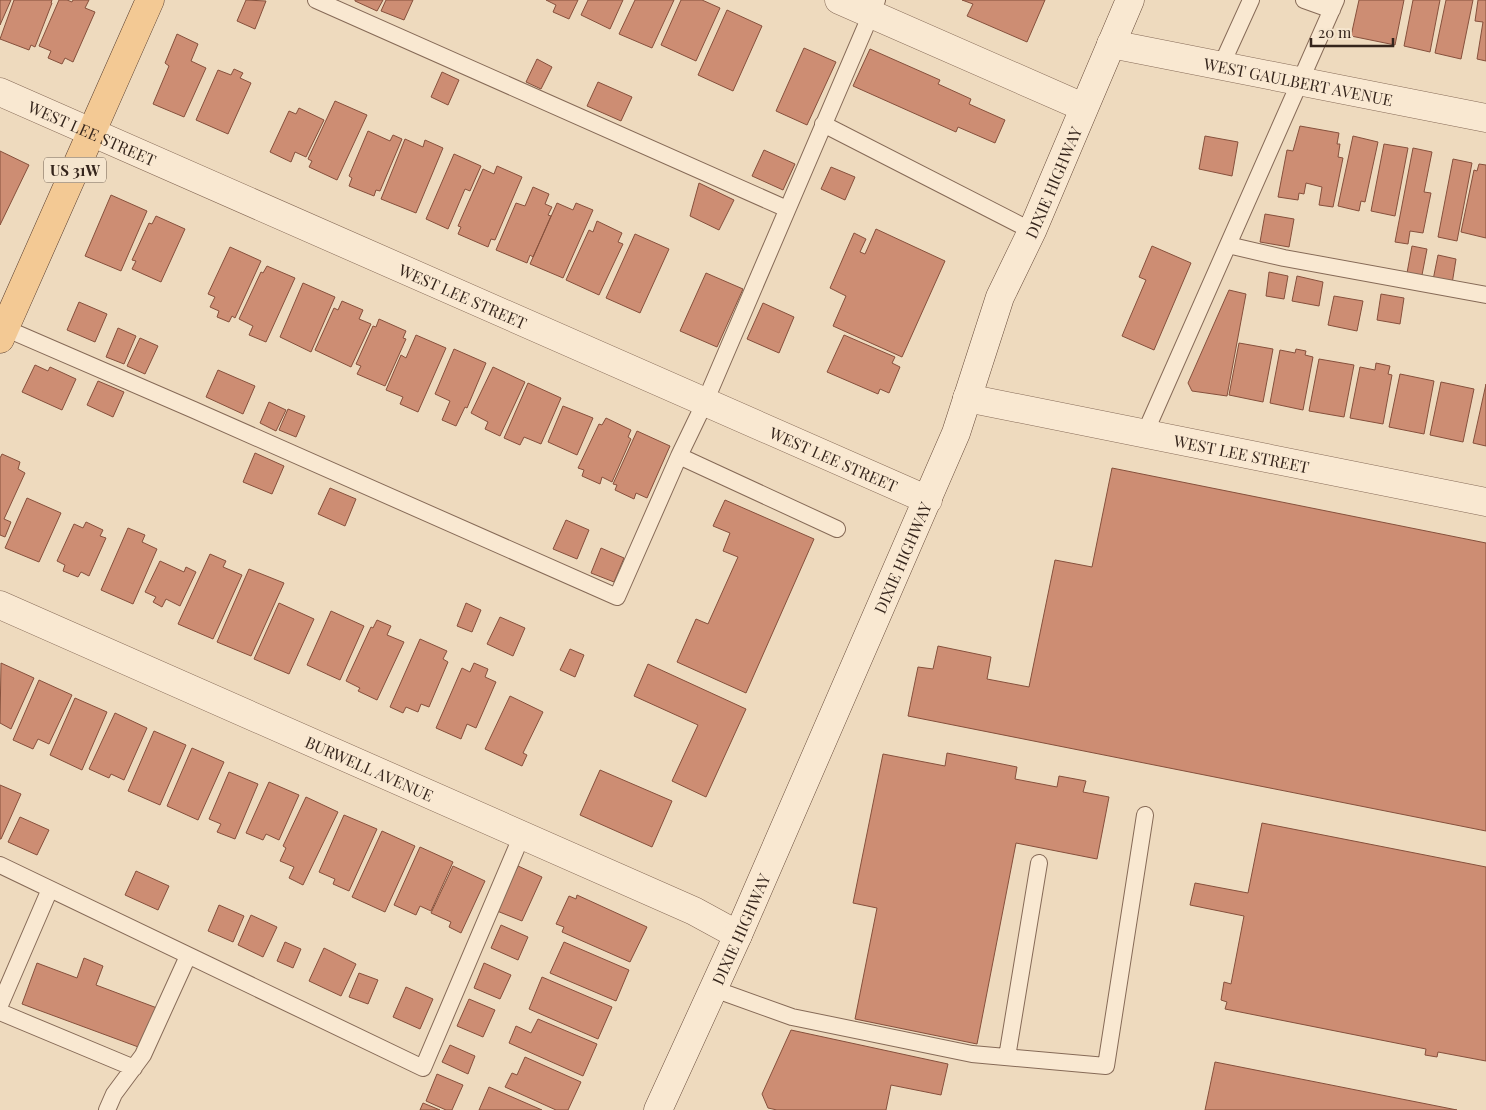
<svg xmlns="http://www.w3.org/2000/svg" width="1486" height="1110" viewBox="0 0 1486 1110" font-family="'Playfair Display',serif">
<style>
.building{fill:#cd8d73;stroke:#86503c}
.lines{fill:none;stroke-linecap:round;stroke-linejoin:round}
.lane-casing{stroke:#866a57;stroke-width:18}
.street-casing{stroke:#866a57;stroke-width:29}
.secondary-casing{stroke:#684b3a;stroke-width:29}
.primary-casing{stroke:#54392b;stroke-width:29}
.lane{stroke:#f9e8d1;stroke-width:16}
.street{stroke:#f9e8d1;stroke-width:28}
.secondary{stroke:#f9e8d1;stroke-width:28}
.primary{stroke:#f3c994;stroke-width:28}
.labels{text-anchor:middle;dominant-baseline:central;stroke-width:5;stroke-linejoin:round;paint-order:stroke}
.shield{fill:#f5e5ce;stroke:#6f5f51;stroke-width:1}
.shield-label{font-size:15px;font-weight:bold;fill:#35251c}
.street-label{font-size:16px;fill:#35251c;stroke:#f5e5ce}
</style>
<rect width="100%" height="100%" fill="#eedabe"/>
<path class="building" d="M 0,0 L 11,0 L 0,25 Z
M 14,0 L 52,0 L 51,3 L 52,3 L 35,47 L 31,45 L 29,50 L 0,39 Z
M 59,0 L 67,0 L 72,2 L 73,0 L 89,0 L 85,8 L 95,12 L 73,62 L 65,58 L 62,64 L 48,58 L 51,51 L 39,46 Z
M 246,0 L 266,1 L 255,29 L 237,21 Z
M 355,0 L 383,0 L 377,11 L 355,1 Z
M 386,0 L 413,0 L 404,20 L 381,11 Z
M 546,0 L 578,0 L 569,19 L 553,12 L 556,5 Z
M 588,0 L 623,0 L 610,29 L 581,15 Z
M 635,0 L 674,0 L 652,48 L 619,34 Z
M 681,0 L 702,0 L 720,8 L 696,61 L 661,45 Z
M 962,0 L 1045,0 L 1027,42 L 967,16 L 973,4 Z
M 1359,0 L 1404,0 L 1395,45 L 1351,36 Z
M 1413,0 L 1440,0 L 1430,52 L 1404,46 Z
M 1446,0 L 1473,0 L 1461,59 L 1435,53 Z
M 1478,0 L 1486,0 L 1486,61 L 1477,59 L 1483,22 L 1475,21 Z
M 727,10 L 762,26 L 733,91 L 698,75 Z
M 177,34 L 198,44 L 191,61 L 206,68 L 184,117 L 153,104 L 169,66 L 165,63 Z
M 804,48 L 836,62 L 807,125 L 776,111 Z
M 870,49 L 940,80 L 938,84 L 971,99 L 969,104 L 1005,120 L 995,143 L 958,127 L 956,132 L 853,86 Z
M 537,59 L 552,67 L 541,89 L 526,82 Z
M 234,69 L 243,73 L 240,78 L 251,83 L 228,134 L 196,120 L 218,70 L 231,75 Z
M 442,72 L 459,80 L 448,105 L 431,97 Z
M 598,82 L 632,97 L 621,121 L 587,106 Z
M 335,101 L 367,115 L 337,180 L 309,167 L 312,161 L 308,159 Z
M 299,108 L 324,120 L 306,157 L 295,152 L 291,162 L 270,152 L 289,111 L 296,114 Z
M 1300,126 L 1339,133 L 1337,144 L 1340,144 L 1338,157 L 1343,158 L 1333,207 L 1319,205 L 1322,187 L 1306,183 L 1304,194 L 1299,193 L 1298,200 L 1278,197 L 1287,150 L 1293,151 Z
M 368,131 L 390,141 L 393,135 L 402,139 L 380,191 L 376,190 L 374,196 L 349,186 L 352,178 L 349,176 Z
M 1205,136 L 1238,142 L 1232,176 L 1199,169 Z
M 1353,136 L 1378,142 L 1365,202 L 1361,201 L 1359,211 L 1338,206 Z
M 405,139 L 423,147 L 425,140 L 443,148 L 416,213 L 381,199 Z
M 1384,144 L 1408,148 L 1395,216 L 1371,211 Z
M 1413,148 L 1432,152 L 1424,192 L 1431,193 L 1423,233 L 1410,231 L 1408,244 L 1395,242 Z
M 764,150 L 795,164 L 783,190 L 752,176 Z
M 0,151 L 29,165 L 0,225 Z
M 454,154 L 481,166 L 470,191 L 465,189 L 448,229 L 426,219 Z
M 1453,159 L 1472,163 L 1457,241 L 1438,237 Z
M 1479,164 L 1486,165 L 1486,238 L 1461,232 L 1474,170 L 1477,171 Z
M 497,166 L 522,177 L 495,240 L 491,239 L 488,247 L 458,234 L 461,227 L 458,226 L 483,169 L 494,174 Z
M 831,167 L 855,177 L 845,200 L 821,189 Z
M 699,183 L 734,200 L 719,230 L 690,216 Z
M 533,187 L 549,194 L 545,204 L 552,207 L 548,215 L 551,216 L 533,257 L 530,255 L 527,263 L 496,250 L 516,203 L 525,206 Z
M 111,195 L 147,211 L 121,271 L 85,256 Z
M 557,203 L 573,210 L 576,203 L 593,210 L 563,278 L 530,264 Z
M 1265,214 L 1294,219 L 1289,247 L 1260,242 Z
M 156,216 L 185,229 L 161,282 L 132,269 L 136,261 L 132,260 L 149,223 L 152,224 Z
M 597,221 L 622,233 L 618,242 L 623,244 L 599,295 L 566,280 L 589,230 L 593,232 Z
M 876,229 L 945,261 L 902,357 L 833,326 L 846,296 L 830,288 L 854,233 L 866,239 L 860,252 L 865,254 Z
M 635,234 L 669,249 L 640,313 L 606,298 Z
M 1152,246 L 1191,263 L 1154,350 L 1122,336 L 1146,280 L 1139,277 Z
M 1412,246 L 1427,249 L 1422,275 L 1407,273 Z
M 230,247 L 261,261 L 235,318 L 232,316 L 229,322 L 217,317 L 219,311 L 210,307 L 215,297 L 208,294 Z
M 1438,255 L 1456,259 L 1452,284 L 1433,280 Z
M 267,266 L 295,278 L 266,342 L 249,335 L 253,326 L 239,319 L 261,272 L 263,273 Z
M 1269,272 L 1288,276 L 1284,299 L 1266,296 Z
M 706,273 L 743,289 L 717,347 L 680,331 Z
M 1297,276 L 1323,282 L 1319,306 L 1292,301 Z
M 303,283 L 335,297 L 311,352 L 280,337 Z
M 1229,290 L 1246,294 L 1227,396 L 1192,391 L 1188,383 Z
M 1381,294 L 1404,298 L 1400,324 L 1377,320 Z
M 1334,296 L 1363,301 L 1357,331 L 1328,325 Z
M 342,301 L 363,310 L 359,319 L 371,324 L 351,367 L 315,350 L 334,308 L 338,310 Z
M 79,302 L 107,314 L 95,342 L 67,330 Z
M 763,303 L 794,317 L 779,353 L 747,339 Z
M 379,319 L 406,331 L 403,338 L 406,339 L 385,386 L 357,374 L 361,366 L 356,364 L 373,326 L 376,327 Z
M 118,328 L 136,336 L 124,364 L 106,357 Z
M 416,335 L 446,348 L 418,412 L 400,404 L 403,397 L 386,390 L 401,355 L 406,358 Z
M 844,335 L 895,357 L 892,363 L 900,367 L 889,393 L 880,389 L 878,394 L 827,372 Z
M 140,338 L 158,346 L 145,374 L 127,366 Z
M 1239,343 L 1273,349 L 1263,402 L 1229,395 Z
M 454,349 L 486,363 L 467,408 L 465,407 L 456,426 L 442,420 L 450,401 L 435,394 Z
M 1296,349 L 1306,351 L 1305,355 L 1313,357 L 1303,410 L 1270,403 L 1280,350 L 1295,353 Z
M 1319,359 L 1354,365 L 1344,417 L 1309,411 Z
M 1376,363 L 1390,366 L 1388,374 L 1392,375 L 1383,424 L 1350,418 L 1360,367 L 1375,370 Z
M 35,365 L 48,371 L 50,367 L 76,379 L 62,410 L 22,392 Z
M 493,367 L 525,382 L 500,436 L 485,429 L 488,422 L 471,413 Z
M 218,370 L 255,386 L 243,414 L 206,397 Z
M 1400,374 L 1434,381 L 1424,434 L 1389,427 Z
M 98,381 L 124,392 L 113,417 L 87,405 Z
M 1441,382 L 1474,389 L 1463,442 L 1430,435 Z
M 528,383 L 561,398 L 541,444 L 524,437 L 520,445 L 504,438 Z
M 1486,384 L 1486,446 L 1473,443 Z
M 269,402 L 286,410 L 276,431 L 260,423 Z
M 563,406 L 593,418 L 577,455 L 548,442 Z
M 288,409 L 305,416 L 296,437 L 279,430 Z
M 606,418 L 631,430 L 628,437 L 631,439 L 612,482 L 602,477 L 600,484 L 582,476 L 584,470 L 578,468 L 599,424 L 602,425 Z
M 637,431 L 670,446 L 647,498 L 636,493 L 634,499 L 615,490 L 617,485 L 613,484 Z
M 255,453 L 284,466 L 272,494 L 243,482 Z
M 2,454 L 20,462 L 18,469 L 25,473 L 4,519 L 11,522 L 5,537 L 0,535 L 0,458 Z
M 1112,468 L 1486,543 L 1486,831 L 908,716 L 918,667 L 933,669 L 938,646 L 991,657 L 987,679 L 1029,687 L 1055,560 L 1092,567 Z
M 330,488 L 356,499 L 345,526 L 318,514 Z
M 27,498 L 61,513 L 39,562 L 5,548 Z
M 725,500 L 814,539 L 746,693 L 677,662 L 696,619 L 708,624 L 738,557 L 723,551 L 730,533 L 713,526 Z
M 566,520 L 589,530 L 577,559 L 553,549 Z
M 86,522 L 103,530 L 100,536 L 106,538 L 89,576 L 81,572 L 78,577 L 63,571 L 65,565 L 57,561 L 74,524 L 83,528 Z
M 128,528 L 145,535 L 142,542 L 157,549 L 133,604 L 101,590 Z
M 601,548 L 624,558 L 614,582 L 591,573 Z
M 210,554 L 226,561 L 223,567 L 242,575 L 213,639 L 178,624 Z
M 160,561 L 184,572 L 186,567 L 196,572 L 180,606 L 166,599 L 162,607 L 153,602 L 156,597 L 145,592 Z
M 249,569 L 284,583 L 251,656 L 217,642 Z
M 279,603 L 314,619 L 289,674 L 254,659 Z
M 466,603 L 481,610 L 472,632 L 457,626 Z
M 331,611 L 364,626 L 340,680 L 307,665 Z
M 500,617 L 525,628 L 513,656 L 487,644 Z
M 377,620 L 391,626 L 387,635 L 404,642 L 377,700 L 358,691 L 360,688 L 346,681 L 371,627 L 373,628 Z
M 420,639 L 447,651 L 443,659 L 448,662 L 429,707 L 421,704 L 418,712 L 406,707 L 403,713 L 390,707 Z
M 570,649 L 584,655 L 575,677 L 560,670 Z
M 1,663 L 34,678 L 11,729 L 0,723 Z
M 474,663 L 488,669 L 485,677 L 496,682 L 476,728 L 467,724 L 461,739 L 436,728 L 462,668 L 470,672 Z
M 648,664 L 746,709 L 706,797 L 672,781 L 698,725 L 634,696 Z
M 39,680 L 72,695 L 49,744 L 38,739 L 33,749 L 13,740 Z
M 510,696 L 543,712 L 523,753 L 527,755 L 522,766 L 485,749 Z
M 75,698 L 107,712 L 82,770 L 50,755 Z
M 115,713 L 147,728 L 124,780 L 111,774 L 109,778 L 89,769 Z
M 154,731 L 186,745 L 160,805 L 128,791 Z
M 192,748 L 224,762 L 198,820 L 167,806 Z
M 947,753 L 1017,767 L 1015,779 L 1057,787 L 1059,776 L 1086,781 L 1083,792 L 1109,797 L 1097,859 L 1016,843 L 977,1044 L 855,1019 L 877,908 L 853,903 L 883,754 L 945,766 Z
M 600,770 L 672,801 L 652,847 L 580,815 Z
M 229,772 L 258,784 L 235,839 L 217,832 L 221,824 L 209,819 Z
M 269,782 L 299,795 L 279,840 L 266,834 L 263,840 L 246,833 Z
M 0,785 L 21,794 L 1,839 L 0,839 Z
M 306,797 L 338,812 L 303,885 L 289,878 L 294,867 L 280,861 L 286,848 L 283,846 Z
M 344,815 L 377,829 L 349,891 L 333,884 L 335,879 L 319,872 Z
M 20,817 L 49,830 L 37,855 L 8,842 Z
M 1262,823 L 1486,867 L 1486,1061 L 1438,1052 L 1437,1057 L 1425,1055 L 1426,1049 L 1225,1009 L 1227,1002 L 1221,1000 L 1224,982 L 1231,984 L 1244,916 L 1190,905 L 1195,883 L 1248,893 Z
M 382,831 L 415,846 L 385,912 L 352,897 Z
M 420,847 L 453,862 L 431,911 L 420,906 L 416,915 L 394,905 Z
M 453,866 L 485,881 L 461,933 L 449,927 L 451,922 L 431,913 Z
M 518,866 L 542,877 L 522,921 L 497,911 Z
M 136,871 L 169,886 L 158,910 L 125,895 Z
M 577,895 L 647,927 L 630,962 L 562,932 L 564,927 L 556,924 L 569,896 L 576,899 Z
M 219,905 L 244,916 L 233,942 L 208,931 Z
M 251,915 L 277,927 L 263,957 L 238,945 Z
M 501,925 L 528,937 L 518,960 L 491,948 Z
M 285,942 L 301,949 L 293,968 L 277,961 Z
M 564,942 L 629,970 L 616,1001 L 550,973 Z
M 324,948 L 356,964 L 341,996 L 309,981 Z
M 84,958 L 103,966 L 96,985 L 157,1008 L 141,1048 L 22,1004 L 37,963 L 77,978 Z
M 484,963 L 511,975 L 500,999 L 474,988 Z
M 359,973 L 378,980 L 368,1004 L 349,997 Z
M 542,977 L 612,1007 L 598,1039 L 529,1009 Z
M 406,987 L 433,999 L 420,1029 L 393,1017 Z
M 469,999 L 495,1010 L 483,1037 L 457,1026 Z
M 538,1019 L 597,1044 L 583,1076 L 509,1043 L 516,1026 L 531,1033 Z
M 791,1030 L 948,1064 L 941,1095 L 891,1085 L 886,1110 L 777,1110 L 768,1108 L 762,1094 Z
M 450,1045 L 475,1056 L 468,1074 L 442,1062 Z
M 525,1057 L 581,1082 L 568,1110 L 556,1110 L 505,1087 L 512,1073 L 517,1075 Z
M 1215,1062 L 1457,1110 L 1205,1110 Z
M 437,1074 L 463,1085 L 452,1110 L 446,1110 L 426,1101 Z
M 489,1087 L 542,1110 L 479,1110 Z
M 423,1103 L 440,1110 L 420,1110 Z"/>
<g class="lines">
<g class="lane-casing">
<path id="lane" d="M 316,0 L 787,209
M 1304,0 L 1332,10
M 1221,66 L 1251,0
M 823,124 L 1032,231
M 1228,245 L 1284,258 L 1486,295
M 0,326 L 194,410 L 617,597 L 679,456 L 705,402 L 877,0
M 1145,433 L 1336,0
M 679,456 L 837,529
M 0,865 L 423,1068 L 522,835
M 714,989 L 792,1017 L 972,1054 L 1106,1066 L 1145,815
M 0,1005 L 50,889
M 0,1012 L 134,1068
M 1007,1057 L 1039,863
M 107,1110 L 114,1094 L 143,1055 L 188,956"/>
</g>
<g class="street-casing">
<g id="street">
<path d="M 839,0 L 1083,107"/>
<path id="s1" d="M 1111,44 L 1486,118"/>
<path id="s2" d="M 0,92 L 928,500"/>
<path id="s3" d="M 967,398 L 1486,502"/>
<path id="s4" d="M 0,605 L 694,911 L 738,935"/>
</g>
</g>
<g class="secondary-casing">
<g id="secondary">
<path id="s5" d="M 658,1110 L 738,935 L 956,433 L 1000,297 L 1032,231 L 1130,0"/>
</g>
</g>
<g class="primary-casing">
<path id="primary" d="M 0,339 L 150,0"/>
</g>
<use href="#lane" class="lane"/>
<use href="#street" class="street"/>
<use href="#secondary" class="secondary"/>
<use href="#primary" class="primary"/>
</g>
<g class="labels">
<rect class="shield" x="44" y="157.5" width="62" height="25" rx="4"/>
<g class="shield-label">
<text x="75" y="170">US 31W</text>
</g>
<g class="street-label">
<text stroke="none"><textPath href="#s1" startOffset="191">WEST GAULBERT AVENUE</textPath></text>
<text stroke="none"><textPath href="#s2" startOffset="101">WEST LEE STREET</textPath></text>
<text stroke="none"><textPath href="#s5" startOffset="1009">DIXIE HIGHWAY</textPath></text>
<text stroke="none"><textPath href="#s2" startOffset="506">WEST LEE STREET</textPath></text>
<text stroke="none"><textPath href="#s3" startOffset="280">WEST LEE STREET</textPath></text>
<text stroke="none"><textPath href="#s2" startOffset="911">WEST LEE STREET</textPath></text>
<text stroke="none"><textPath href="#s5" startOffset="604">DIXIE HIGHWAY</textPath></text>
<text stroke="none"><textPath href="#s4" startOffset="404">BURWELL AVENUE</textPath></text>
<text stroke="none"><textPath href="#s5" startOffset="199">DIXIE HIGHWAY</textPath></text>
</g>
</g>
<path d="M1311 38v8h82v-8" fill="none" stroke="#35251c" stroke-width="2.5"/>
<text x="1318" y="38" font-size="15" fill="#35251c" stroke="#f5e5ce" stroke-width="4" paint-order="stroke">20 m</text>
</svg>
